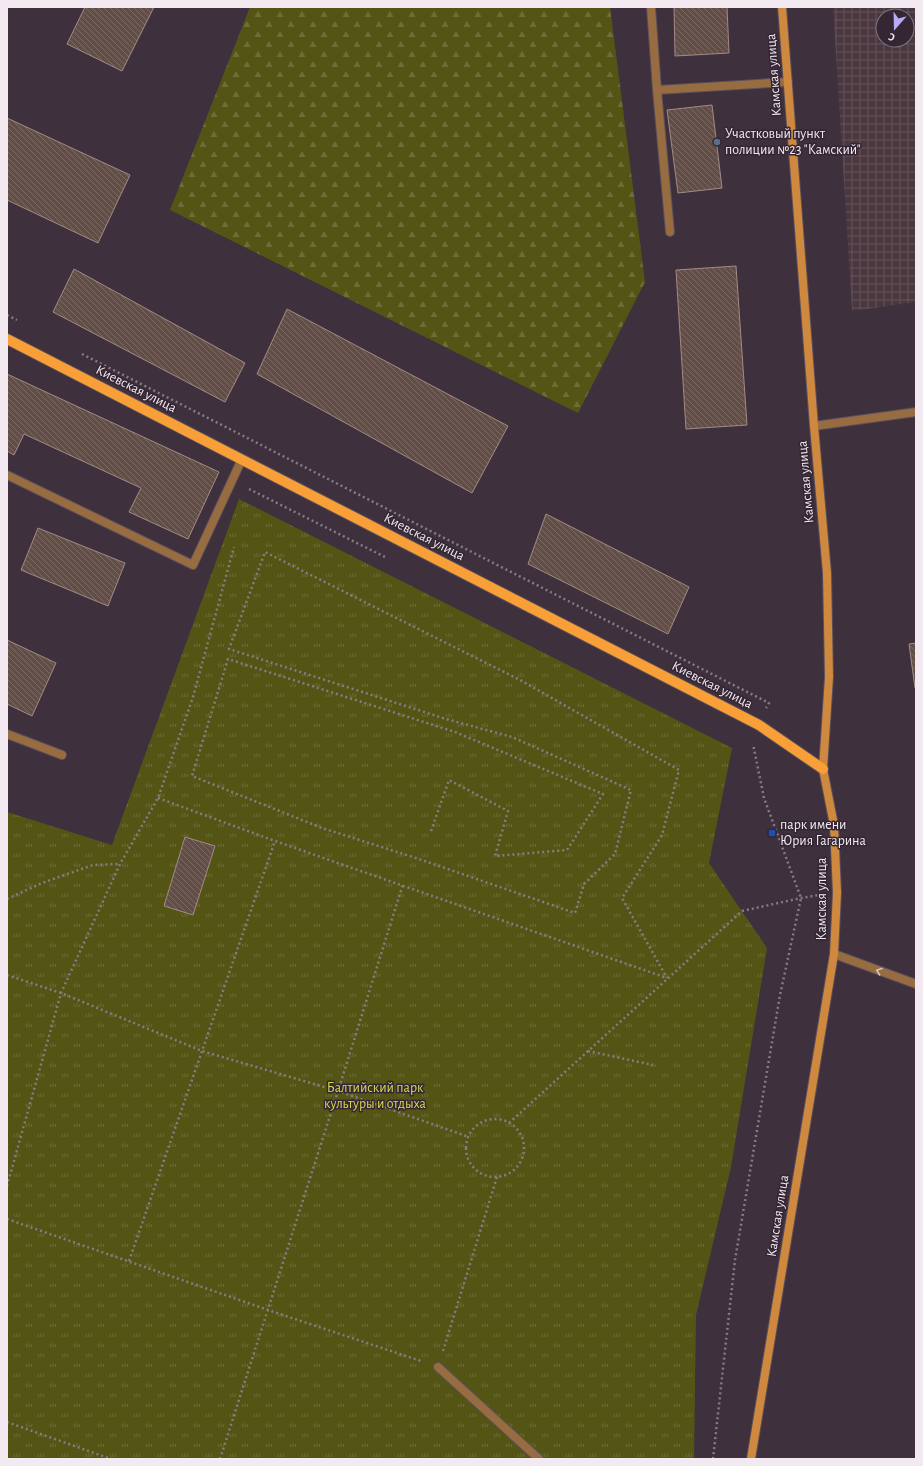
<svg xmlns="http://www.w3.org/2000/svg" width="923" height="1466" viewBox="0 0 923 1466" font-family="'Alegreya Sans',sans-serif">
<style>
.industrial{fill:url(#industrial-grid);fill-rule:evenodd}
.forest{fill:url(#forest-firs)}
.park{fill:url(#park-tufts)}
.building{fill:url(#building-back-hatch);stroke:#a38b84}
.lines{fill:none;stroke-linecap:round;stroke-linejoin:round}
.service-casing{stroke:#5b4e5a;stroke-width:10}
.minor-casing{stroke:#5b4e5a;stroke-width:10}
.tertiary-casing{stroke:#5b4e5a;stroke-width:10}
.secondary-casing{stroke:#5b4e5a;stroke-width:10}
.primary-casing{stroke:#5b4e5a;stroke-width:12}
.path{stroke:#877b86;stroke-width:2.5;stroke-dasharray:2 3;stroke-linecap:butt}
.service{stroke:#976c40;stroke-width:8}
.minor{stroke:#976c40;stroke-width:8}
.tertiary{stroke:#976c40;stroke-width:8}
.secondary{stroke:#ce893e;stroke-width:8}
.primary{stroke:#f89f38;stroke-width:10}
.oneway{stroke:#d7c4bc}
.service-dot{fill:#5c6f8a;stroke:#342633;stroke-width:1.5}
.transit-dot{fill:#1a4fb4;stroke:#342633;stroke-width:1.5}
.labels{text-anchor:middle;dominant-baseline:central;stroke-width:3;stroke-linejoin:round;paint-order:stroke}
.street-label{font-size:14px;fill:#f2e9f1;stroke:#342633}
.poi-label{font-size:14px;fill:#f2e9f1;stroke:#342633;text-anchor:start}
.park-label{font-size:14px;fill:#d6d855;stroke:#342633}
</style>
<defs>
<pattern id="industrial-grid" width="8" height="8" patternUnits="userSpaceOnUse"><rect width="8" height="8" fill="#4a373f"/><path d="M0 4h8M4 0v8" fill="none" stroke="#65545b"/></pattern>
<pattern id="forest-firs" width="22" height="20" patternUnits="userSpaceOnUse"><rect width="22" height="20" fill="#545515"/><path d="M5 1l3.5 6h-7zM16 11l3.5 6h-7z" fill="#6d6d38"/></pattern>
<pattern id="park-tufts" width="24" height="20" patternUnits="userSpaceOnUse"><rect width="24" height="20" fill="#545515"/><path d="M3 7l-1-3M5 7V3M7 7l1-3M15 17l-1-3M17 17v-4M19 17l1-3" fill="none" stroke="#6d6d38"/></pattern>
<pattern id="building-back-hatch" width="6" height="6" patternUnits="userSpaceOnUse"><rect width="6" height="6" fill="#634e47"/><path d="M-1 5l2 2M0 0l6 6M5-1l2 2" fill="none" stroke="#7a6862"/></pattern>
</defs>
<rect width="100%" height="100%" fill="#3e303d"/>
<path class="industrial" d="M 833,7 L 916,7 L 916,302 L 852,311 ZM 883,16 L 907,16 L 907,40 L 883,40 Z"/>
<path class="forest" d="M 250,7 L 610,7 L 645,282 L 578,413 L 170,210 Z"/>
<path class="park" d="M 239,499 L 732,748 L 709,863 L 767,948 L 731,1167 L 696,1315 L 694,1459 L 7,1459 L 7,812 L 112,845 Z"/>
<path class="building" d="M 85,7 L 154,7 L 122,71 L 67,44 Z
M 674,7 L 727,7 L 729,53 L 675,56 Z
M 712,105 L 722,188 L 678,193 L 667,110 Z
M 7,118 L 130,175 L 98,243 L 7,200 Z
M 736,266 L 747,425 L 686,429 L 676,270 Z
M 74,269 L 245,363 L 225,402 L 53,312 Z
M 287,309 L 508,426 L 472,493 L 257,374 Z
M 7,374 L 219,472 L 188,539 L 129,512 L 141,488 L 24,434 L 14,455 L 7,451 Z
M 546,514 L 689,587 L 668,634 L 528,564 Z
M 38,528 L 125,563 L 108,606 L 21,570 Z
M 7,640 L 56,663 L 32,716 L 7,704 Z
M 916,643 L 916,688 L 915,688 L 909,644 Z
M 185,837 L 215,846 L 193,915 L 164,906 Z"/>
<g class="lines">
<g class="service-casing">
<path id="service" d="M 651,7 L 657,90 L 670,232
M 657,90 L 788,82
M 814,426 L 916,412
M 7,475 L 193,565 L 242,459
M 438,1367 L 539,1459"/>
</g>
<g class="minor-casing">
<path id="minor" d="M 7,734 L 62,755"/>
</g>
<g class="tertiary-casing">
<path id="tertiary" d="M 834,954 L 916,984"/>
</g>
<g class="secondary-casing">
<path id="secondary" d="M 751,1459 L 834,954 L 837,893 L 834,825 L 823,769 L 829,677 L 827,573 L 814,426 L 782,7"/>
</g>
<g class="primary-casing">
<path id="primary" d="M 7,339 L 759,725 L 823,769"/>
</g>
<path class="path" d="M 7,315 L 17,320
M 82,354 L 769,703 L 766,708
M 249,489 L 387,558
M 158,798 L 275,841 L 667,978
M 431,831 L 449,780 L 508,811 L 495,856 L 567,850 L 603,794 L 455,732 L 228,659 L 192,776 L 322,828 L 416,858 L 575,913 L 584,884 L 615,854 L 631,790 L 512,737 L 446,719 L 229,649 L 265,552 L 520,680 L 679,770 L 662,835 L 622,898 L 667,978
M 7,899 L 42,883 L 93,865 L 120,864
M 7,975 L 61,993 L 202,1051 L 338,1091 L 469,1137
M 588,1051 L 653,1065
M466 1148a29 29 0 1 1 58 0a29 29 0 1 1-58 0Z
M 509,1123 L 742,911 L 801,898 L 819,895
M 7,1186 L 61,993 L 120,864 L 158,798 L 193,697 L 234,547
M 7,1219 L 268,1310 L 421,1361
M 129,1261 L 275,841
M 443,1351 L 497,1177
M 7,1422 L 111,1459
M 220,1459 L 338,1091 L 403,884
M 713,1459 L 735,1260 L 780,995 L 801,898 L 764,798 L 753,744"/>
<use href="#service" class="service"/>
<use href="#minor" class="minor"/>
<use href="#tertiary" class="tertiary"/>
<use href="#secondary" class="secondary"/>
<use href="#primary" class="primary"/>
</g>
<defs><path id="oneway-chevron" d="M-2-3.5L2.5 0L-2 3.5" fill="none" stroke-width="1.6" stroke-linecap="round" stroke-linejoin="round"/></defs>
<use class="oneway" href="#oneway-chevron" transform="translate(879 971) rotate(-160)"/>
<circle class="service-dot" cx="717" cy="142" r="4"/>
<rect class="transit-dot" x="768" y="829" width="8" height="8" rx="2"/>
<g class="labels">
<g class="street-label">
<text transform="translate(774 75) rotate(-94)">Камская улица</text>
<text transform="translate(136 389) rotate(27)">Киевская улица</text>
<text transform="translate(806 482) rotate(-95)">Камская улица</text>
<text transform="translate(424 537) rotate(27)">Киевская улица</text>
<text transform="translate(712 685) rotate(27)">Киевская улица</text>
<text transform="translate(822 899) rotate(-90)">Камская улица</text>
<text transform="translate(778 1216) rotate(-81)">Камская улица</text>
</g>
<g class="poi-label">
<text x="725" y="134">Участковый пункт<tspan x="725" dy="16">полиции №23 "Камский"</tspan></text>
<text x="780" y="825">парк имени<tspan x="780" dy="16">Юрия Гагарина</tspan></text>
</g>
<g class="park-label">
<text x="375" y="1088">Балтийский парк<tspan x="375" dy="16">культуры и отдыха</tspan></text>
</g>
</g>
<rect width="923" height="1466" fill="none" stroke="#f2e9f1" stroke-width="16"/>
<g transform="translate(895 28) rotate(200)"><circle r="19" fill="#342633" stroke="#80747f"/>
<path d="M0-3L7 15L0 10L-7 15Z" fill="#b7abf8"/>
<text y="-6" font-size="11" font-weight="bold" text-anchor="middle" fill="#f2e9f1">С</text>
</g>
</svg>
